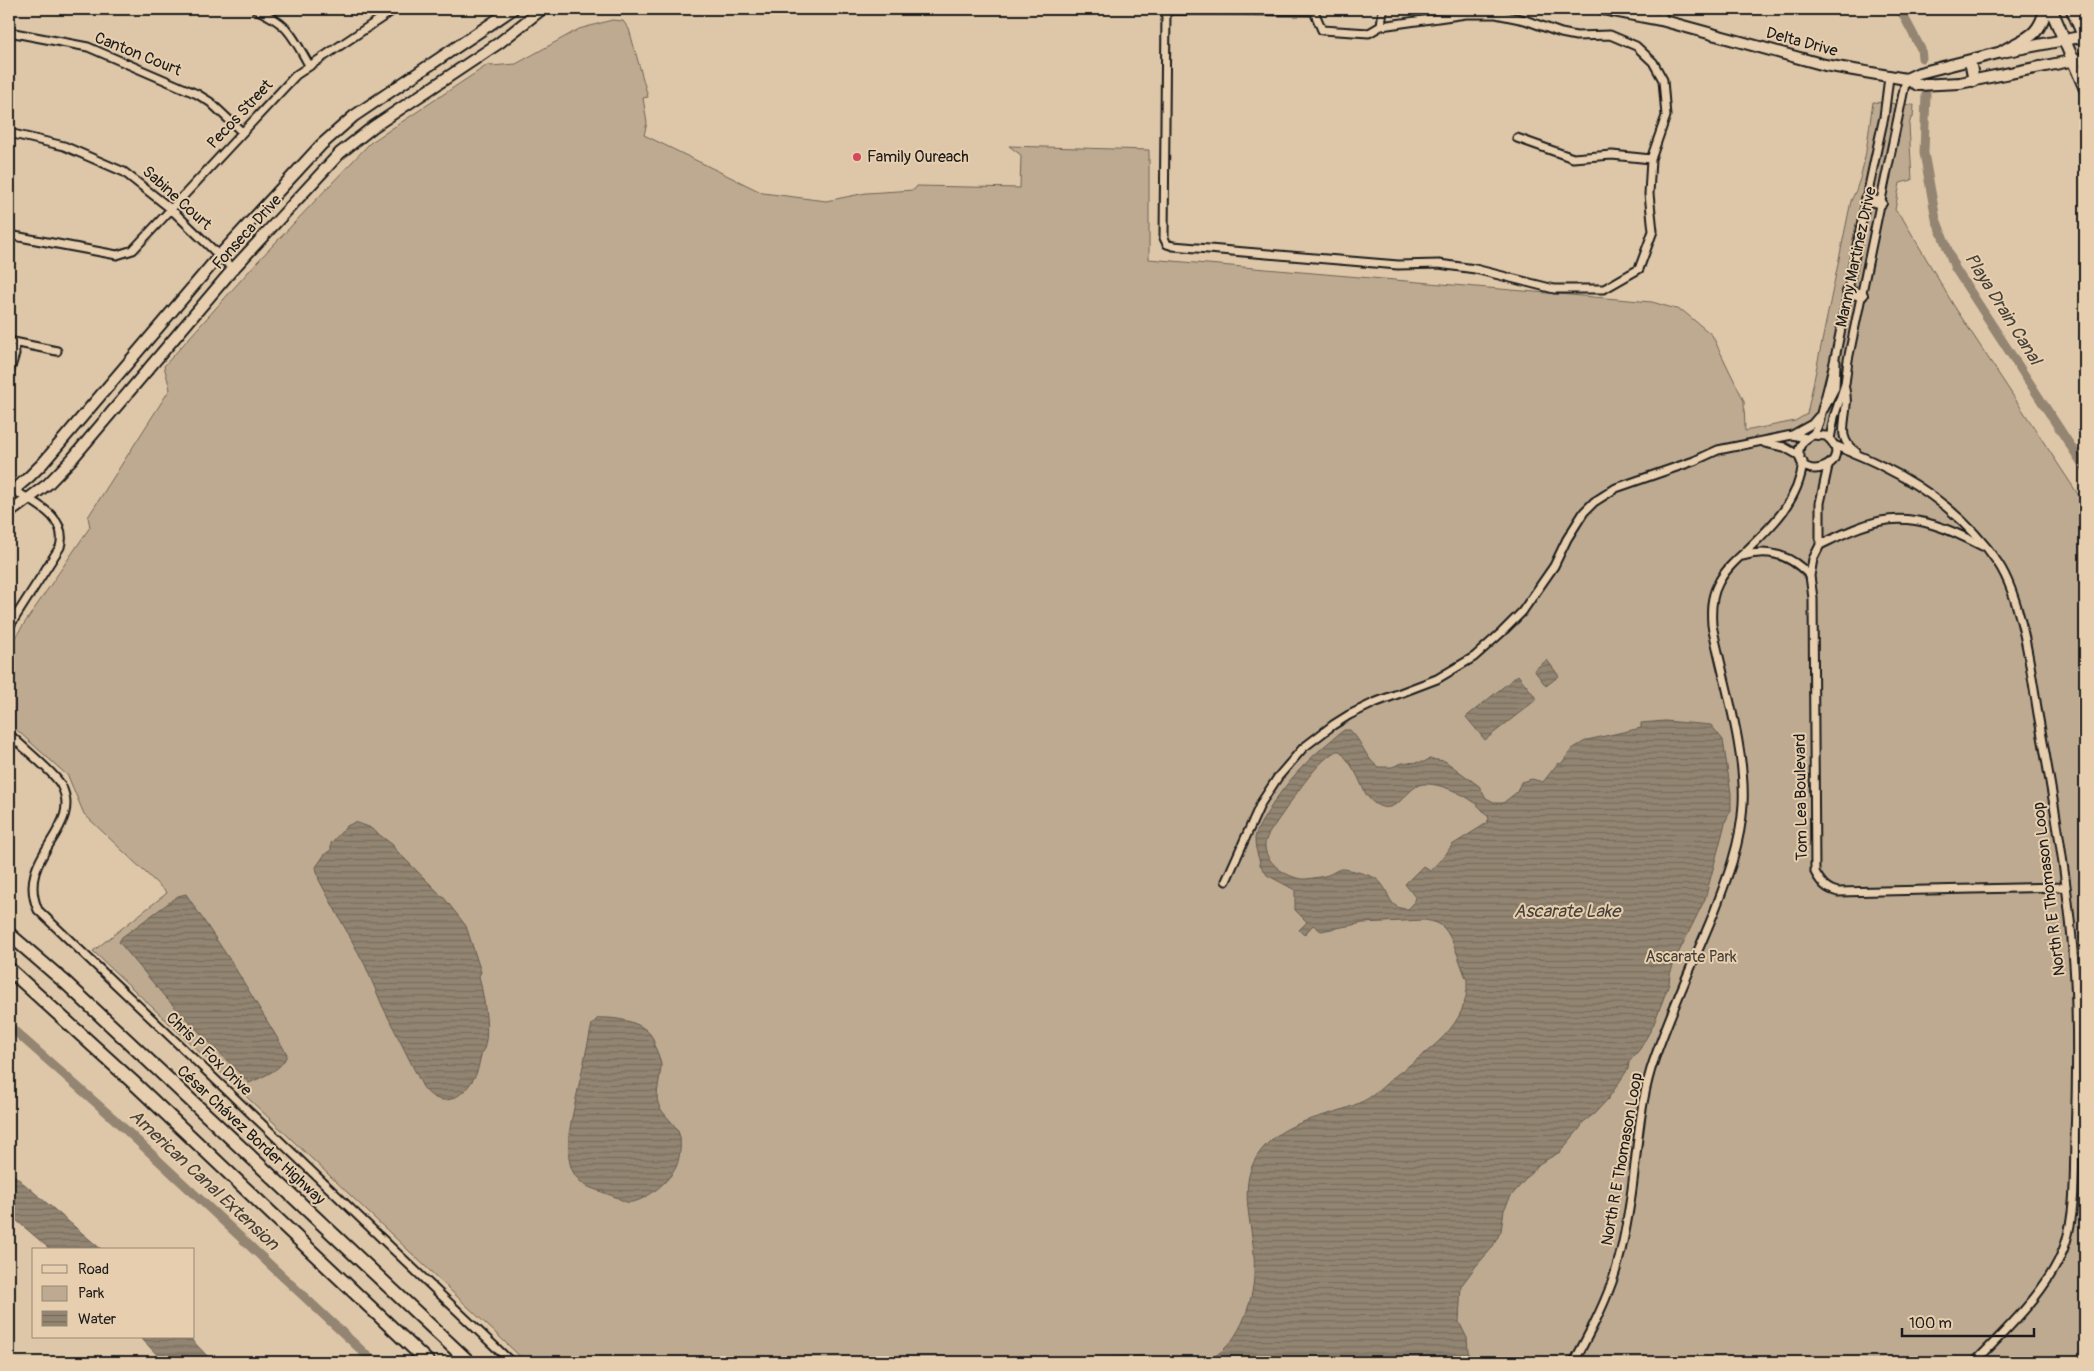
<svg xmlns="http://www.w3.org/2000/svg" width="2094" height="1371" viewBox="0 0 2094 1371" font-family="Pangolin,sans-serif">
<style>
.green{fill:#beaa91;stroke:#6d6356}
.water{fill:url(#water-rules);stroke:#635b50;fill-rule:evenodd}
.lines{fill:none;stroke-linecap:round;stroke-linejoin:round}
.canal{stroke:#938572;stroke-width:9}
.street-casing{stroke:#1c1c1c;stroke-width:11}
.secondary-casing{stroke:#1c1c1c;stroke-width:14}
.primary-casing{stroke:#1c1c1c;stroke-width:15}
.highway-casing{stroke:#1c1c1c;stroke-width:16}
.street{stroke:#e6ceae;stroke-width:7}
.secondary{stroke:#e6ceae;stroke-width:10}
.primary{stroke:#e6ceae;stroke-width:11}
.highway{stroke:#e6ceae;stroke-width:12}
.poi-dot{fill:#d1495b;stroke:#e6ceae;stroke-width:2}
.labels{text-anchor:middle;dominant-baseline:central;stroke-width:4;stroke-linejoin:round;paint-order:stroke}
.street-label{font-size:16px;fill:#1c1c1c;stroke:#e6ceae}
.poi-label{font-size:16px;fill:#1c1c1c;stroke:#e6ceae;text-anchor:start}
.park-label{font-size:16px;fill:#444039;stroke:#e6ceae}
.water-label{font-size:18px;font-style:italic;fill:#46413a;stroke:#e6ceae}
</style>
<defs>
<pattern id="water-rules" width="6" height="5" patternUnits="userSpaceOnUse" patternTransform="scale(1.25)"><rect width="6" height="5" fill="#938572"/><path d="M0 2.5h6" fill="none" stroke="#776c5d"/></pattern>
</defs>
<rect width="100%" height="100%" fill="#dec7a8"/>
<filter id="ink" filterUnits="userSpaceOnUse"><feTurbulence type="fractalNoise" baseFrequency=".02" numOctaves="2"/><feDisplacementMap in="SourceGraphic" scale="10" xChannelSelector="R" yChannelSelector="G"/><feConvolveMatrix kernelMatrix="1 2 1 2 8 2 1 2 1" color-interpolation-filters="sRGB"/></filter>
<g filter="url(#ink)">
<path class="green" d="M 612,20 L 623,21 L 629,29 L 648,97 L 643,98 L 647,123 L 644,135 L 763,193 L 826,201 L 866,193 L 914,190 L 917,186 L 1020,188 L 1021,155 L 1009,146 L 1149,150 L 1149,259 L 1652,302 L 1683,311 L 1712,335 L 1744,401 L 1745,431 L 1795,421 L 1807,414 L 1851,201 C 1866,174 1868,132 1873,102 L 1914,105 L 1913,118 L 1911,118 L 1909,125 L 1912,180 L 1900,183 L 1895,210 L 1903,219 L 1954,306 L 2085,505 L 2085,1362 L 526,1362 L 93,951 L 167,893 L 84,814 L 68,776 L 9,723 L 9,646 L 90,527 L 88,517 L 170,389 L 164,366 L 258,261 L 370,143 L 489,64 L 491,66 L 516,64 L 579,29 Z"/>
<path class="water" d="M 1547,660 L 1559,676 L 1546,686 L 1534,670 Z
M 1518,675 L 1537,699 L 1485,740 L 1466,717 Z
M 1665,721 L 1711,725 L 1723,740 L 1731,793 L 1731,810 L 1726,820 L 1705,899 L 1676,958 L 1670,974 L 1669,984 L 1653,1026 L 1640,1049 L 1629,1062 L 1628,1069 L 1608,1099 L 1594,1114 L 1582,1123 L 1581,1127 L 1560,1152 L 1539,1164 L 1511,1196 L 1504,1210 L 1501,1231 L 1492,1248 L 1476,1266 L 1461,1286 L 1459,1322 L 1467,1338 L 1469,1362 L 1210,1362 C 1214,1355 1221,1353 1226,1347 C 1239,1334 1247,1314 1251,1297 C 1255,1280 1255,1261 1253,1244 C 1248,1206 1237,1171 1270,1141 C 1295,1118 1329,1117 1359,1103 C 1374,1097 1383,1086 1395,1076 C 1426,1052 1470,1026 1467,980 C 1460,965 1454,938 1443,927 C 1438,922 1430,921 1424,920 L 1363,923 L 1321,931 L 1313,925 L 1304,935 L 1299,930 L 1307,922 L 1295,910 L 1295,890 L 1267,875 L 1259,863 L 1260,862 C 1257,854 1255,847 1255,839 C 1256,830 1261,823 1266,815 C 1286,780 1313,754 1344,730 L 1350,730 C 1362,741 1365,758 1378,767 L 1392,767 L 1402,763 L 1424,762 L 1429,759 L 1445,761 L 1479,786 L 1486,798 L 1496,803 L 1503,803 L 1517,792 L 1521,782 L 1532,779 L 1543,782 L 1558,763 L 1561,764 L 1572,749 L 1587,740 L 1641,728 L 1641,723 ZM 1336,751 L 1340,751 C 1345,757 1350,763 1354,770 C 1361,780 1363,795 1374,803 C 1395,818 1405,791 1419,785 C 1434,780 1465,794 1476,804 C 1481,808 1485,813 1489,818 L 1487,823 L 1452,845 L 1446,854 L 1430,871 L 1423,866 L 1405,884 L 1415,897 L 1413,904 L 1408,909 C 1382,909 1394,883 1368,875 C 1361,873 1350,869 1342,869 C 1338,869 1333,873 1328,875 C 1322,877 1313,878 1306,879 C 1290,880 1266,864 1265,847 C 1264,838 1273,828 1278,820 C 1294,798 1313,765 1336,751 Z
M 355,822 L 369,827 L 393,845 L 394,848 L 445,899 L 466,926 L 481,972 L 479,976 C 483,993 490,1029 485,1045 C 485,1048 483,1050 482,1052 C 479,1061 479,1070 474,1078 C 461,1100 440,1110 423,1087 L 382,1005 L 365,965 L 319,880 L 316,867 L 325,854 L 331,850 L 331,843 L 347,826 Z
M 186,894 L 232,963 L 287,1054 C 284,1069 262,1077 249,1083 L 165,997 L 119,942 L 122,937 L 178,896 Z
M 598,1018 C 614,1017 643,1021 652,1037 C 654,1040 654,1044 655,1047 C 658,1053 660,1059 661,1065 C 661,1075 655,1095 658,1103 C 662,1116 677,1123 680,1137 C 681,1146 680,1158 676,1167 C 670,1181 642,1205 626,1202 C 622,1201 617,1197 613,1196 C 606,1193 598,1191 591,1188 C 564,1177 567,1147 571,1122 L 592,1024 Z
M 9,1171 L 102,1250 L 51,1250 L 9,1214 Z
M 140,1337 L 189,1337 L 213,1362 L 164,1362 Z
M 1065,1356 L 1081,1361 L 1102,1358 L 1145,1356 L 1151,1357 L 1155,1362 L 1050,1362 Z"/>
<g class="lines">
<path class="canal" d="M 1900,9 L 1921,49 L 1922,58
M 1926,94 L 1924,153 L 1936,219 L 1955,268 L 2085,468
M 9,1026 L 112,1117 L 374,1362"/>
<g class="street-casing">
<path id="street" d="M 255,9 C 288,23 292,35 309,65
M 1166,9 L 1164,238 L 1167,244 L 1173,246 L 1398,265 L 1439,264 L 1475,269 L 1554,289 L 1604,289 L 1639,269 L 1653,231 L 1649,194 L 1651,159 L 1666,116 L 1663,80 L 1653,62 L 1636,46 L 1610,35 L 1576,36 L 1561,33 L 1525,20 L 1496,14 L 1466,14 L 1438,18 L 1381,26 L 1369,33 L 1322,30 L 1313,9
M 1166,10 L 1313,11
M 1661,20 L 1663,9
M 1381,26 L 1383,9
M 9,32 L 88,47 L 197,94 L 210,102 L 242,132
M 9,133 L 64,146 L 124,172 L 171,209 L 233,269
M 1517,138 L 1573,158 L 1612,155 L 1651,159
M 9,235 L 117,255 L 133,250 L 296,75 L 395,9
M 9,341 L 57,351
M 9,374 L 15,354 L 14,342
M 1845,389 C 1846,394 1847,400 1846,405 C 1845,424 1837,439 1856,452
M 1824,409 L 1835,388 L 1836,362
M 1792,435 L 1812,424 L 1818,417
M 1812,435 L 1826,436 C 1859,462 1798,487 1799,451 C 1800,441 1807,439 1813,434 C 1818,429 1820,420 1821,413 C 1834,369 1842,324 1850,280 C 1861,225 1872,171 1884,117 L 1889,77
M 1830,439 L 1834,417 L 1845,384 L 1848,360 L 1906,79
M 1765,443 L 1784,447 L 1800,456
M 1834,445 C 1850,452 1867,458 1882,466 C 1927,488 1970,521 1998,563 C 2022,599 2031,671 2038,714 C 2053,797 2068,880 2074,964 C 2078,1021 2077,1080 2075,1137 C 2074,1171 2076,1209 2066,1242 C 2052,1287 2008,1328 1975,1362
M 1828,466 L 1820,503 L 1820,545 L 1813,559 L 1810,576 L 1813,598 L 1815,872 C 1821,883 1826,889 1838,892 L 2065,887
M 9,487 C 31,502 69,515 60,547 L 9,627
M 1820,545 C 1839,536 1860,525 1881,521 C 1917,514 1952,530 1982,546
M 1743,556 C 1769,548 1792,556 1810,576
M 9,734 C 20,745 55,773 61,785 C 85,830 14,855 38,910 L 511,1362
M 1226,881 L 1261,803 L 1278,777 L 1303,748 L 1333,725 L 1349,715 L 1374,703 L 1437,679 L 1474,657 L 1502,632 L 1522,612 L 1554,566 L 1567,539 L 1584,512 L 1594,502 L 1616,488 L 1694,461 L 1718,450 L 1792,435 L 1806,438
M 1574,1362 C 1588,1336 1602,1310 1612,1282 C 1621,1257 1626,1229 1630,1203 C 1637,1159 1638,1112 1651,1069 C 1668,1017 1692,966 1713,915 C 1727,879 1741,843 1743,804 C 1746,750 1723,680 1712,625 C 1711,611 1711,597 1718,584 C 1724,571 1735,561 1745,552 C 1772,526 1799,501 1803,462"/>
</g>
<g class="secondary-casing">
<path id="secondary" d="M 1603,9 L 1661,20 L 1825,65 L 1906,79 L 1918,85 L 1960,83 L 2085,58
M 1970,61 L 1974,81
M 1906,79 L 1919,73 L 2002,52 L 2085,36
M 1866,199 L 1881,203
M 1848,292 L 1862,295
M 9,494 L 29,477 L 43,463 L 219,256 L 321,145 L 354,116 L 513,9
M 9,513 L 48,484 L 72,459 L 233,269 L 340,153 L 373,127 L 499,43 L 542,9"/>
</g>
<g class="primary-casing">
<path id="primary" d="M 2051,9 L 2085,88
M 2072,9 L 2085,39
M 2002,52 C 2026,37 2038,39 2046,9"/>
</g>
<g class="highway-casing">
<path id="highway" d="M 9,934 L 66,983 L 469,1362
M 9,969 L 134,1083 L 428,1362"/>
</g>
<use href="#street" class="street"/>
<use href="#secondary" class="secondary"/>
<use href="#primary" class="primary"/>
<use href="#highway" class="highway"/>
</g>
</g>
<circle class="poi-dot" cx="857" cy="157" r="5"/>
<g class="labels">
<g class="street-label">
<text transform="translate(1802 42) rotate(15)">Delta Drive</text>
<text transform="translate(138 54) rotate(22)">Canton Court</text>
<text transform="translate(240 114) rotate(-47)">Pecos Street</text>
<text transform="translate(177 198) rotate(42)">Sabine Court</text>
<text transform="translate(247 232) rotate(-48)">Fonseca Drive</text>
<text transform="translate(1856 257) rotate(-78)">Manny Martinez Drive</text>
<text transform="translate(1801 797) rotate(-91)">Tom Lea Boulevard</text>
<text transform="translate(2049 889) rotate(-97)">North R E Thomason Loop</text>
<text transform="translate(209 1054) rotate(44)">Chris P Fox Drive</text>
<text transform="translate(251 1135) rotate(43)">César Chávez Border Highway</text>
<text transform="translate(1622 1159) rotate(-80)">North R E Thomason Loop</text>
</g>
<g class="poi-label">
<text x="867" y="157">Family Oureach</text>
</g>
<g class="park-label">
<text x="1691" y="957">Ascarate Park</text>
</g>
<g class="water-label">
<text transform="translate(2003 309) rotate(58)">Playa Drain Canal</text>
<text x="1567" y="911">Ascarate Lake</text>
<text transform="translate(204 1180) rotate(43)">American Canal Extension</text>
</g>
</g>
<rect width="2094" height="1371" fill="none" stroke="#e6ceae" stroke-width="30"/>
<rect x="15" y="15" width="2064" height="1341" fill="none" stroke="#1c1c1c" stroke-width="2" filter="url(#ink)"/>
<rect x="32" y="1248" width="162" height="90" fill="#e6ceae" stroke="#958774"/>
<rect x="42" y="1265" width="25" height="8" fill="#e6ceae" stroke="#958774"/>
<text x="78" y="1274" font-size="15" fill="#1c1c1c">Road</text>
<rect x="42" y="1286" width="25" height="15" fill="#beaa91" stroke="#958774"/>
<text x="78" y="1298" font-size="15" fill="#1c1c1c">Park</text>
<rect x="42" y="1311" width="25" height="15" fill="url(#water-rules)" stroke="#958774"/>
<text x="78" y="1324" font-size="15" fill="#1c1c1c">Water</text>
<path d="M1902 1328v8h132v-8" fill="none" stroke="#1c1c1c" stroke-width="2.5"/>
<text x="1909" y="1328" font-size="15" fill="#1c1c1c" stroke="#e6ceae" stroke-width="4" paint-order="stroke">100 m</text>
</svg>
